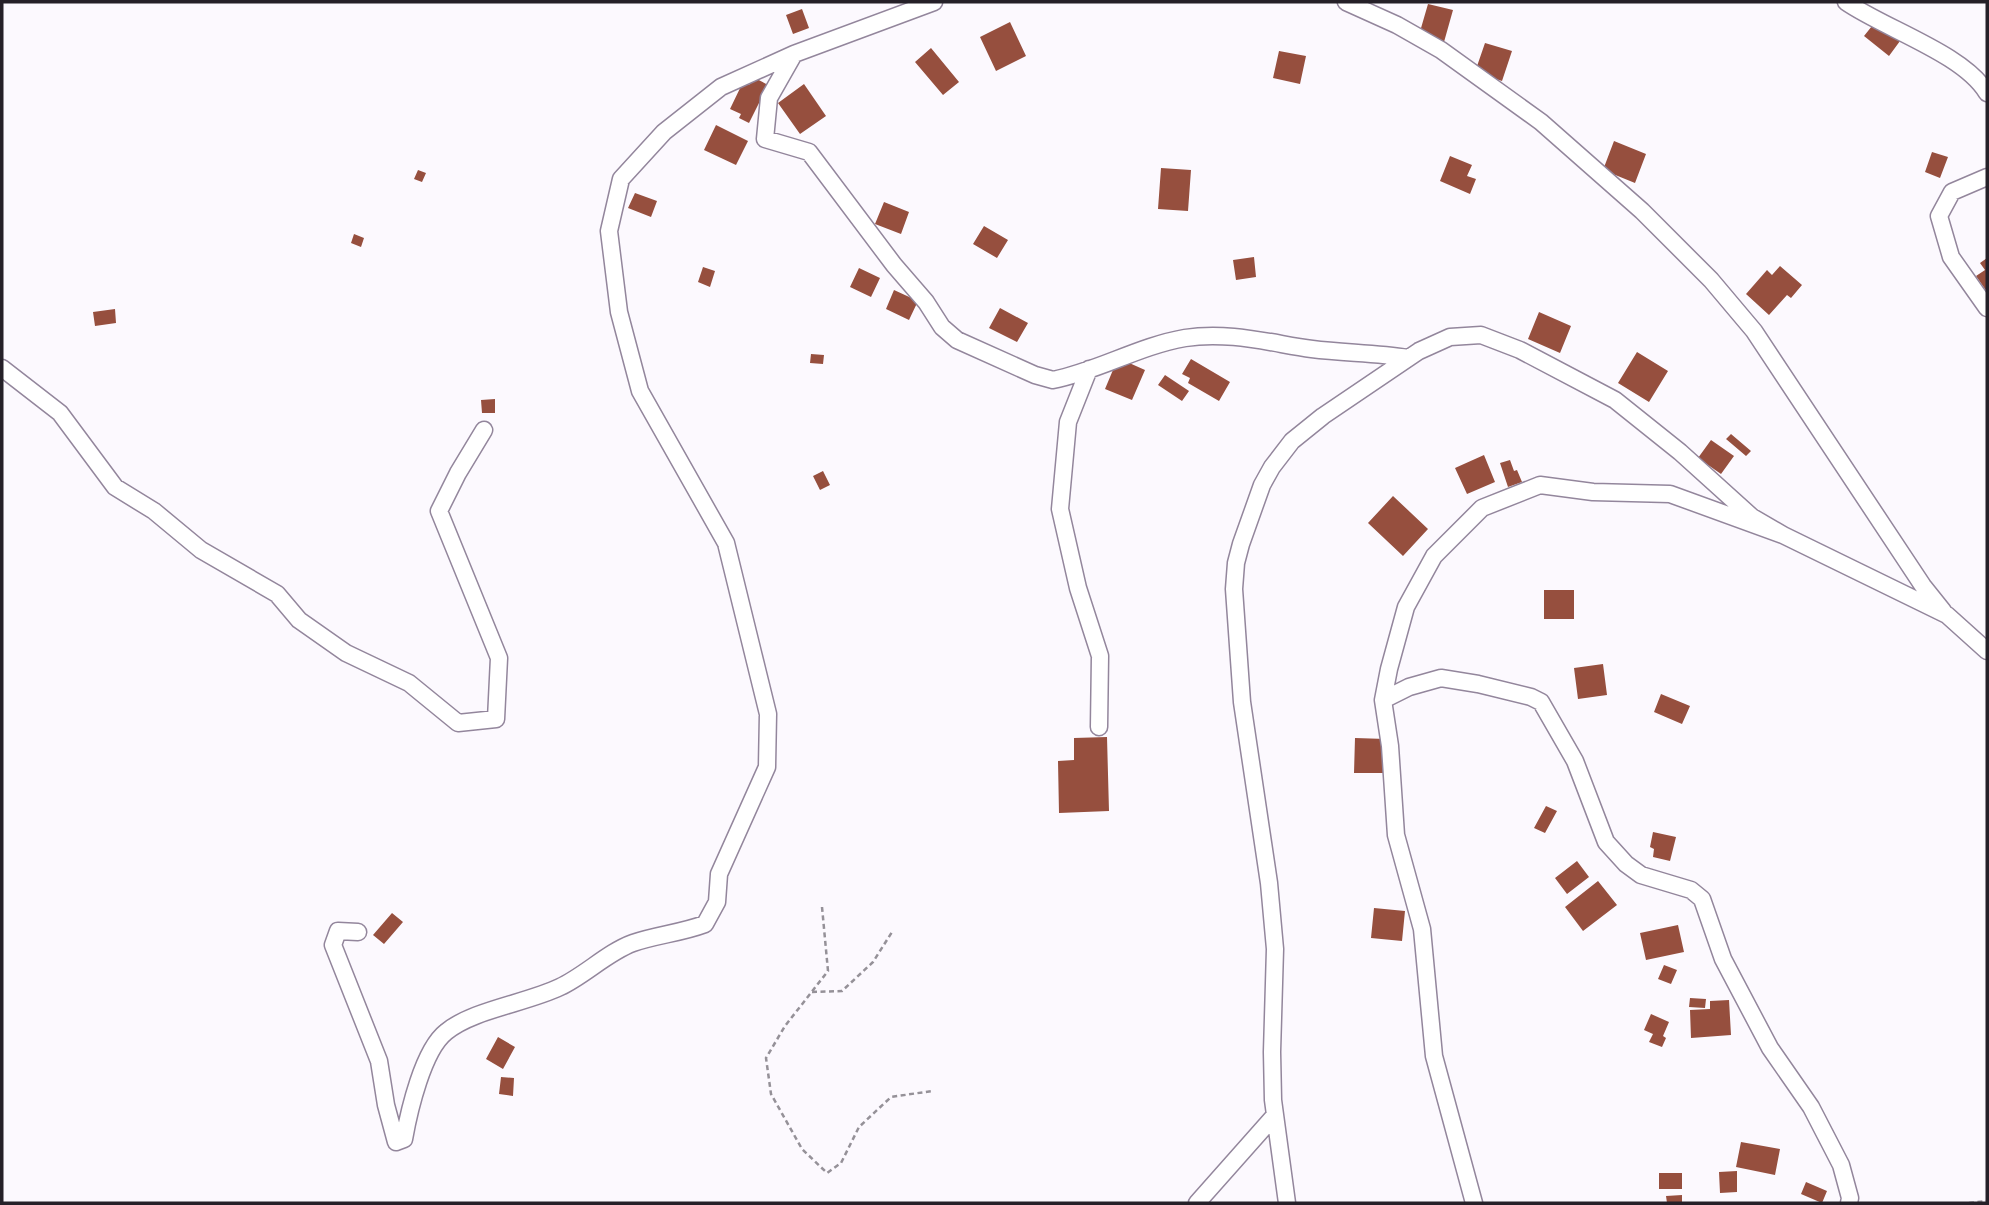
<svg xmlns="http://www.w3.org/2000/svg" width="1989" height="1205" viewBox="0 0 1989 1205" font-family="Mulish,sans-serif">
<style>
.building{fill:#964f3e}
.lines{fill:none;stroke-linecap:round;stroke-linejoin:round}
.minor-casing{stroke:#93869c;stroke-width:19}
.path{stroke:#959198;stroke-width:2.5;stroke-dasharray:5 3.5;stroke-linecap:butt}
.minor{stroke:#fff;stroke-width:16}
</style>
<rect width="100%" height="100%" fill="#fcf9fe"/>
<path class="building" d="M 1428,4 L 1453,10 L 1444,42 L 1419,35 Z
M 802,9 L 809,28 L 793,34 L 786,15 Z
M 1876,21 L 1900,41 L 1889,56 L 1864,36 Z
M 1010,22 L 1026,56 L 996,71 L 980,37 Z
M 1485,43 L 1512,51 L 1502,81 L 1475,72 Z
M 931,48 L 959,82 L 943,95 L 915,62 Z
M 1279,51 L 1306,56 L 1300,84 L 1273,78 Z
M 753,77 L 768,85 L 749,123 L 739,118 L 741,114 L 730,109 L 743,82 L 749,85 Z
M 804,84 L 826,116 L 800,134 L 778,103 Z
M 716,125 L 748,141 L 736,165 L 704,150 Z
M 1614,141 L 1646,154 L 1635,183 L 1603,170 Z
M 1932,152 L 1948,157 L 1940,178 L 1925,172 Z
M 1450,156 L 1472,165 L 1467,176 L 1476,179 L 1470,194 L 1440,181 Z
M 1161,168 L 1191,170 L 1188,211 L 1158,209 Z
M 418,170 L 426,173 L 422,182 L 414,179 Z
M 635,193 L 657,201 L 651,217 L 628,208 Z
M 884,202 L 909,212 L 901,234 L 875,224 Z
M 984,226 L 1008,240 L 997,258 L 973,244 Z
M 354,234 L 364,238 L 361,247 L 351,243 Z
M 1254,257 L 1256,277 L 1236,280 L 1233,260 Z
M 1987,258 L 1987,292 L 1976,276 L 1985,270 L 1980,263 Z
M 1780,266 L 1802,285 L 1791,298 L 1787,295 L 1769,315 L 1746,294 L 1767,270 L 1772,275 Z
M 703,267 L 715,271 L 710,287 L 698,282 Z
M 859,268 L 880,278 L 871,297 L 850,287 Z
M 894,290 L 918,301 L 909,320 L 886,309 Z
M 1000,308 L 1028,323 L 1017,342 L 989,328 Z
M 115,309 L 116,323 L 95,326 L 93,312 Z
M 1539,312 L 1571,326 L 1560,353 L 1528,339 Z
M 1637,352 L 1668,371 L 1649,402 L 1618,383 Z
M 811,354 L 824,355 L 823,364 L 810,363 Z
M 1118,358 L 1145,370 L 1132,400 L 1105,389 Z
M 1191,359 L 1230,382 L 1219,401 L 1188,383 L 1190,378 L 1182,374 Z
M 1165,375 L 1189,391 L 1182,401 L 1158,385 Z
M 495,399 L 495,413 L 482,413 L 481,400 Z
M 1731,434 L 1751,451 L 1746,456 L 1726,439 Z
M 1711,440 L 1734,456 L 1721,474 L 1698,458 Z
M 1484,455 L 1495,482 L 1467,494 L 1455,468 Z
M 1510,460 L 1514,471 L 1517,470 L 1522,482 L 1508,487 L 1500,463 Z
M 823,471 L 830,485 L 820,490 L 813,476 Z
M 1393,496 L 1428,529 L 1403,556 L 1368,523 Z
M 1544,590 L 1574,590 L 1574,619 L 1544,619 Z
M 1603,664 L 1607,695 L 1578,699 L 1574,668 Z
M 1661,694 L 1690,706 L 1682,724 L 1654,712 Z
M 1107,737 L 1109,811 L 1059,813 L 1058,761 L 1074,760 L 1074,738 Z
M 1355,738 L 1386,739 L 1385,773 L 1354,773 Z
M 1546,806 L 1557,811 L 1545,833 L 1534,828 Z
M 1653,832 L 1676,837 L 1670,861 L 1653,857 L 1654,849 L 1650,847 Z
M 1577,861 L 1589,877 L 1567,894 L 1555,878 Z
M 1598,881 L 1617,905 L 1583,931 L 1565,907 Z
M 1374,908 L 1405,911 L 1402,941 L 1371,938 Z
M 392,913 L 403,922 L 384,944 L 373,935 Z
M 1678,925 L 1684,952 L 1646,960 L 1640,933 Z
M 1664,965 L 1677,970 L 1671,984 L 1658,979 Z
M 1690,998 L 1706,999 L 1705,1008 L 1689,1007 Z
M 1729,1000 L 1731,1035 L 1691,1038 L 1690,1010 L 1710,1009 L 1710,1001 Z
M 1651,1014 L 1669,1022 L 1663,1036 L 1666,1038 L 1662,1047 L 1649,1042 L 1653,1034 L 1644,1030 Z
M 498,1037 L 515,1047 L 503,1069 L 486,1059 Z
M 501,1077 L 514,1078 L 513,1096 L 499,1094 Z
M 1741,1142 L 1780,1149 L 1775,1175 L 1736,1167 Z
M 1737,1171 L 1737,1192 L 1720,1193 L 1719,1172 Z
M 1659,1173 L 1682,1173 L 1682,1189 L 1659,1189 Z
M 1806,1182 L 1827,1191 L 1822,1203 L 1801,1194 Z
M 1682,1195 L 1682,1203 L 1667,1203 L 1666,1196 Z"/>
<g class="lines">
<g class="minor-casing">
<path id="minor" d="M 1346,2 L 1397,25 L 1441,50 L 1541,122 L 1642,211 L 1711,280 L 1754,331 L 1923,586 L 1943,611
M 1846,2 C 1885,29 1964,54 1987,93
M 794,54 L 769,98 L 765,139 L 809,152 L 894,265 L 926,302 L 942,327 L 957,340 L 1035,375 L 1053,380 C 1098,371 1139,346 1185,338 C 1228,331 1270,343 1312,349 C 1344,353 1376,353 1408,358
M 1987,177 L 1952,192 L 1939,216 L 1951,257 L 1987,308
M 2,368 L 60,413 L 115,487 L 154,511 L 201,550 L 277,594 L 299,620 L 346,653 L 409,683 L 458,723 L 496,719 L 499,658 L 439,511 L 458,473 L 484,430
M 1089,369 L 1068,422 L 1060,509 L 1078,588 L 1100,656 L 1099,727
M 1383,700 L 1409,687 L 1441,678 L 1478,684 L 1531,697 L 1541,702 L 1575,761 L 1606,842 L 1626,864 L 1641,875 L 1691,890 L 1702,899 L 1723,959 L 1770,1048 L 1811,1107 L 1841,1165 L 1850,1198 L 1849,1203
M 358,932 L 338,931 L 333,945 L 379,1061 L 386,1105 L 396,1142 L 404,1139 C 409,1111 423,1050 446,1032 C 472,1010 527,1003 560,987 C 584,976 608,952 633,943 C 656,935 681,933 705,924 L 717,902 L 719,874 L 767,767 L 768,714 L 726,543 L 640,391 L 619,312 L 609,231 L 621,179 L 664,132 L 721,87 L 794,54 L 934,2
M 1197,1203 L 1275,1115
M 1287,1203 L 1273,1100 L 1272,1052 L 1275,949 L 1269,883 L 1242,702 L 1234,589 L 1236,563 L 1241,544 L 1262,485 L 1272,467 L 1292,441 L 1323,416 L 1419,351 L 1450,337 L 1481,335 L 1520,350 L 1615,400 L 1680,452 L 1752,517 L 1783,535
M 1474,1203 L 1434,1056 L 1422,929 L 1396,835 L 1390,746 L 1383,700 L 1389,669 L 1406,607 L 1434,556 L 1482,508 L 1540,485 L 1593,492 L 1670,494 L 1783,535 L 1947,615 L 1987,651"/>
</g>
<path class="path" d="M 822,907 L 828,971 L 785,1026 L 766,1058 L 771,1094 L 802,1149 L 827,1173 L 841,1163 L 859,1127 L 891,1097 L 932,1091
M 812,992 L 842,991 L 873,962 L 892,932
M 1969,1203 L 1987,1201"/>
<use href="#minor" class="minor"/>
</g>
<rect width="1989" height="1205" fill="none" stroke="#252028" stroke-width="7"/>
</svg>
